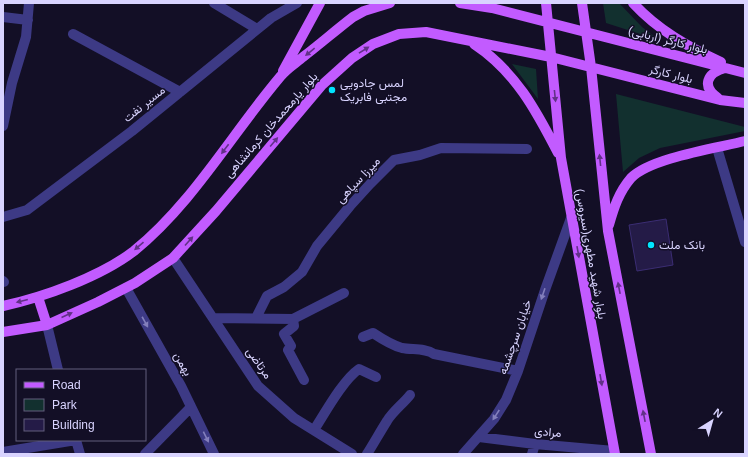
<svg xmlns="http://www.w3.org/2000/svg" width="748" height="457" viewBox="0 0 748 457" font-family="Helvetica,Vazirmatn,sans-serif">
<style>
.green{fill:#12302f}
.building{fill:#241b47;stroke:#3b2d73}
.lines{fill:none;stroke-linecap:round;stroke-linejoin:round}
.minor{stroke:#3d3a85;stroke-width:10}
.major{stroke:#c25bff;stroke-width:10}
.oneway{fill:#623188}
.oneway2{fill:#837fbc}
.poi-dot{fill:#00e5ff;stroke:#130f26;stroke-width:1.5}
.labels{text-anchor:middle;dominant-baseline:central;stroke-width:3;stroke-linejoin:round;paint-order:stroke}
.street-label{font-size:12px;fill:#d9d4ff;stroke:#130f26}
.poi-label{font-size:12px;fill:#d9d4ff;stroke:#130f26;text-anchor:start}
</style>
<rect width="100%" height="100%" fill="#130f26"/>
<path class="green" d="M 603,3 L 619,3 L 642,27 L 659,40 L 606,23 Z
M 512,64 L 536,69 L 538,99 Z
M 616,94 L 745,127 L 745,131 L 660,148 L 639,158 L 623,172 Z"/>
<path class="building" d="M 666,219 L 673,265 L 637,271 L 629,225 Z"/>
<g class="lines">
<path class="minor" d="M 214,3 L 257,29
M 3,17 L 28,20
M 73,34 L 180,92
M 3,126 L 12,83 L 26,37 L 29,3
M 717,148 L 745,242
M 3,217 L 27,210 L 132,131 L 271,18 L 297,3
M 173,258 L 258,386 L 294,418 L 352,454
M 3,281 L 4,282
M 126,288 L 181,386 L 214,454
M 213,318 L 293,319 L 344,293
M 256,318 L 267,296 L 284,287 L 302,272 L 317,246 L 350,206 L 370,184 L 394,160 L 420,155 L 441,148 L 527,149
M 293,319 L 294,326 L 284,334 L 291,346 L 288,350 L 304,380
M 47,325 L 58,370
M 363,337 L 373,333 C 382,339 391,345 402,348 C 413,350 425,348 434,354 L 518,371
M 314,430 C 325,413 343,380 359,369 L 376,377
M 479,437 L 535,444 L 614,451
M 76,440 L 80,454
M 3,452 L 76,440
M 145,454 L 191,407
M 367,454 C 374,443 380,432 387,421 C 393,411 403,404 410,395
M 463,454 L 494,419 L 506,400 L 518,371 L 545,290 L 571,218
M 532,454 L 535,444"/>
<path class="major" d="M 460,3 L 492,8 L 745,73
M 546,3 L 561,158 L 615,454
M 582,3 L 591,67 L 608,231 L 651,454
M 633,3 C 658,30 688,47 721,62
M 474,44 C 515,71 536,110 558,153
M 283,71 L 320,3
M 718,98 C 701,86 707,73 725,68
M 609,225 C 614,207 619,192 631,178 C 650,158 717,148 745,141
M 38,297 L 47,325
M 3,306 C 44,297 100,277 134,251 C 193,203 231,135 280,77 C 286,69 296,63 303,57 C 320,44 336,30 353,17 L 364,11 L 390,3
M 3,332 L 47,325 L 98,302 L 135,283 L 173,258 L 216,211 L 322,85 L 352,58 L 373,44 L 399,34 L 426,32 L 551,57 L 720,100 L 745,103"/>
</g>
<defs><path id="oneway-solid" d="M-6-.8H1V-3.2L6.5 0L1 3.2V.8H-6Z"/></defs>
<g class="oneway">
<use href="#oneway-solid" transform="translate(364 50) rotate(-32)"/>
<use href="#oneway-solid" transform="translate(310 52) rotate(141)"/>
<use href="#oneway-solid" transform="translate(555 96) rotate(84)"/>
<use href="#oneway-solid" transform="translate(274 142) rotate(-50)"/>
<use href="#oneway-solid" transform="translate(225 149) rotate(127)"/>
<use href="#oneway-solid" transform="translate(600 160) rotate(-96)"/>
<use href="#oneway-solid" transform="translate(189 241) rotate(-48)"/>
<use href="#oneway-solid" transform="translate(139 246) rotate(139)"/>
<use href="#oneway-solid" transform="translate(578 252) rotate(80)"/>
<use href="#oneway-solid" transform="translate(619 288) rotate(-101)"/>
<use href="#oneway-solid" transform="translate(22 301) rotate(166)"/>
<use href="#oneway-solid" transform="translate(67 315) rotate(-24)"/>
<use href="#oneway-solid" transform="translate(601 380) rotate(80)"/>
<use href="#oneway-solid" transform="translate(644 416) rotate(-101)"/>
</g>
<g class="oneway2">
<use href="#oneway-solid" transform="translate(543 294) rotate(109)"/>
<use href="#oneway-solid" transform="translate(145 322) rotate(61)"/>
<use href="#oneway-solid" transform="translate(496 415) rotate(123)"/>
<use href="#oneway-solid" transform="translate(206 437) rotate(64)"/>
</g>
<g class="poi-dot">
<circle cx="332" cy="90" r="4"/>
<circle cx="651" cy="245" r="4"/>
</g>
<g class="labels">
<g class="street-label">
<text transform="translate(668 40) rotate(14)">بلوار کارگر (اربابی)</text>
<text transform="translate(671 74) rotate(14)">بلوار کارگر</text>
<text transform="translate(144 104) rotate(-39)">مسیر نفت</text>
<text transform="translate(271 125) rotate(-49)">بلوار یارمحمدخان کرمانشاهی</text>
<text transform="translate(358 180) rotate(-47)">میرزا سپاهی</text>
<text transform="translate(591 254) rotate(80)">بلوار شهید مطهری(سیروس)</text>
<text transform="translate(515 337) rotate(-71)">خیابان سرچشمه</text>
<text transform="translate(259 363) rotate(55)">مرتاضی</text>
<text transform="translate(183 364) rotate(61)">بهمن</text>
<text transform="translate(548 432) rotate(5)">مرادی</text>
</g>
<g class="poi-label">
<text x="340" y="83">لمس جادویی<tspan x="340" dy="14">مجتبی فابریک</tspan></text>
<text x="659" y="245">بانک ملت</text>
</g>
</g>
<rect width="748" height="457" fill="none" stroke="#d9d4ff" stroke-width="8"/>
<rect x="16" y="369" width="130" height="72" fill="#130f26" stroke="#625e7d"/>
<rect x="24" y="382" width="20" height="6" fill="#c25bff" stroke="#625e7d"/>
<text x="52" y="389" font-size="12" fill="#d9d4ff">Road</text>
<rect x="24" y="399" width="20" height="12" fill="#12302f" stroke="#625e7d"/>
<text x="52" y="409" font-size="12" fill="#d9d4ff">Park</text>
<rect x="24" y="419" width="20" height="12" fill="#241b47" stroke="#625e7d"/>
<text x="52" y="429" font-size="12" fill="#d9d4ff">Building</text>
<g transform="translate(712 421) rotate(37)" stroke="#130f26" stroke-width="3" paint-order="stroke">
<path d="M0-3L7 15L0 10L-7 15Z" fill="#d9d4ff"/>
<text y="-6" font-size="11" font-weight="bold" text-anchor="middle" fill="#d9d4ff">N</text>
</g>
</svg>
